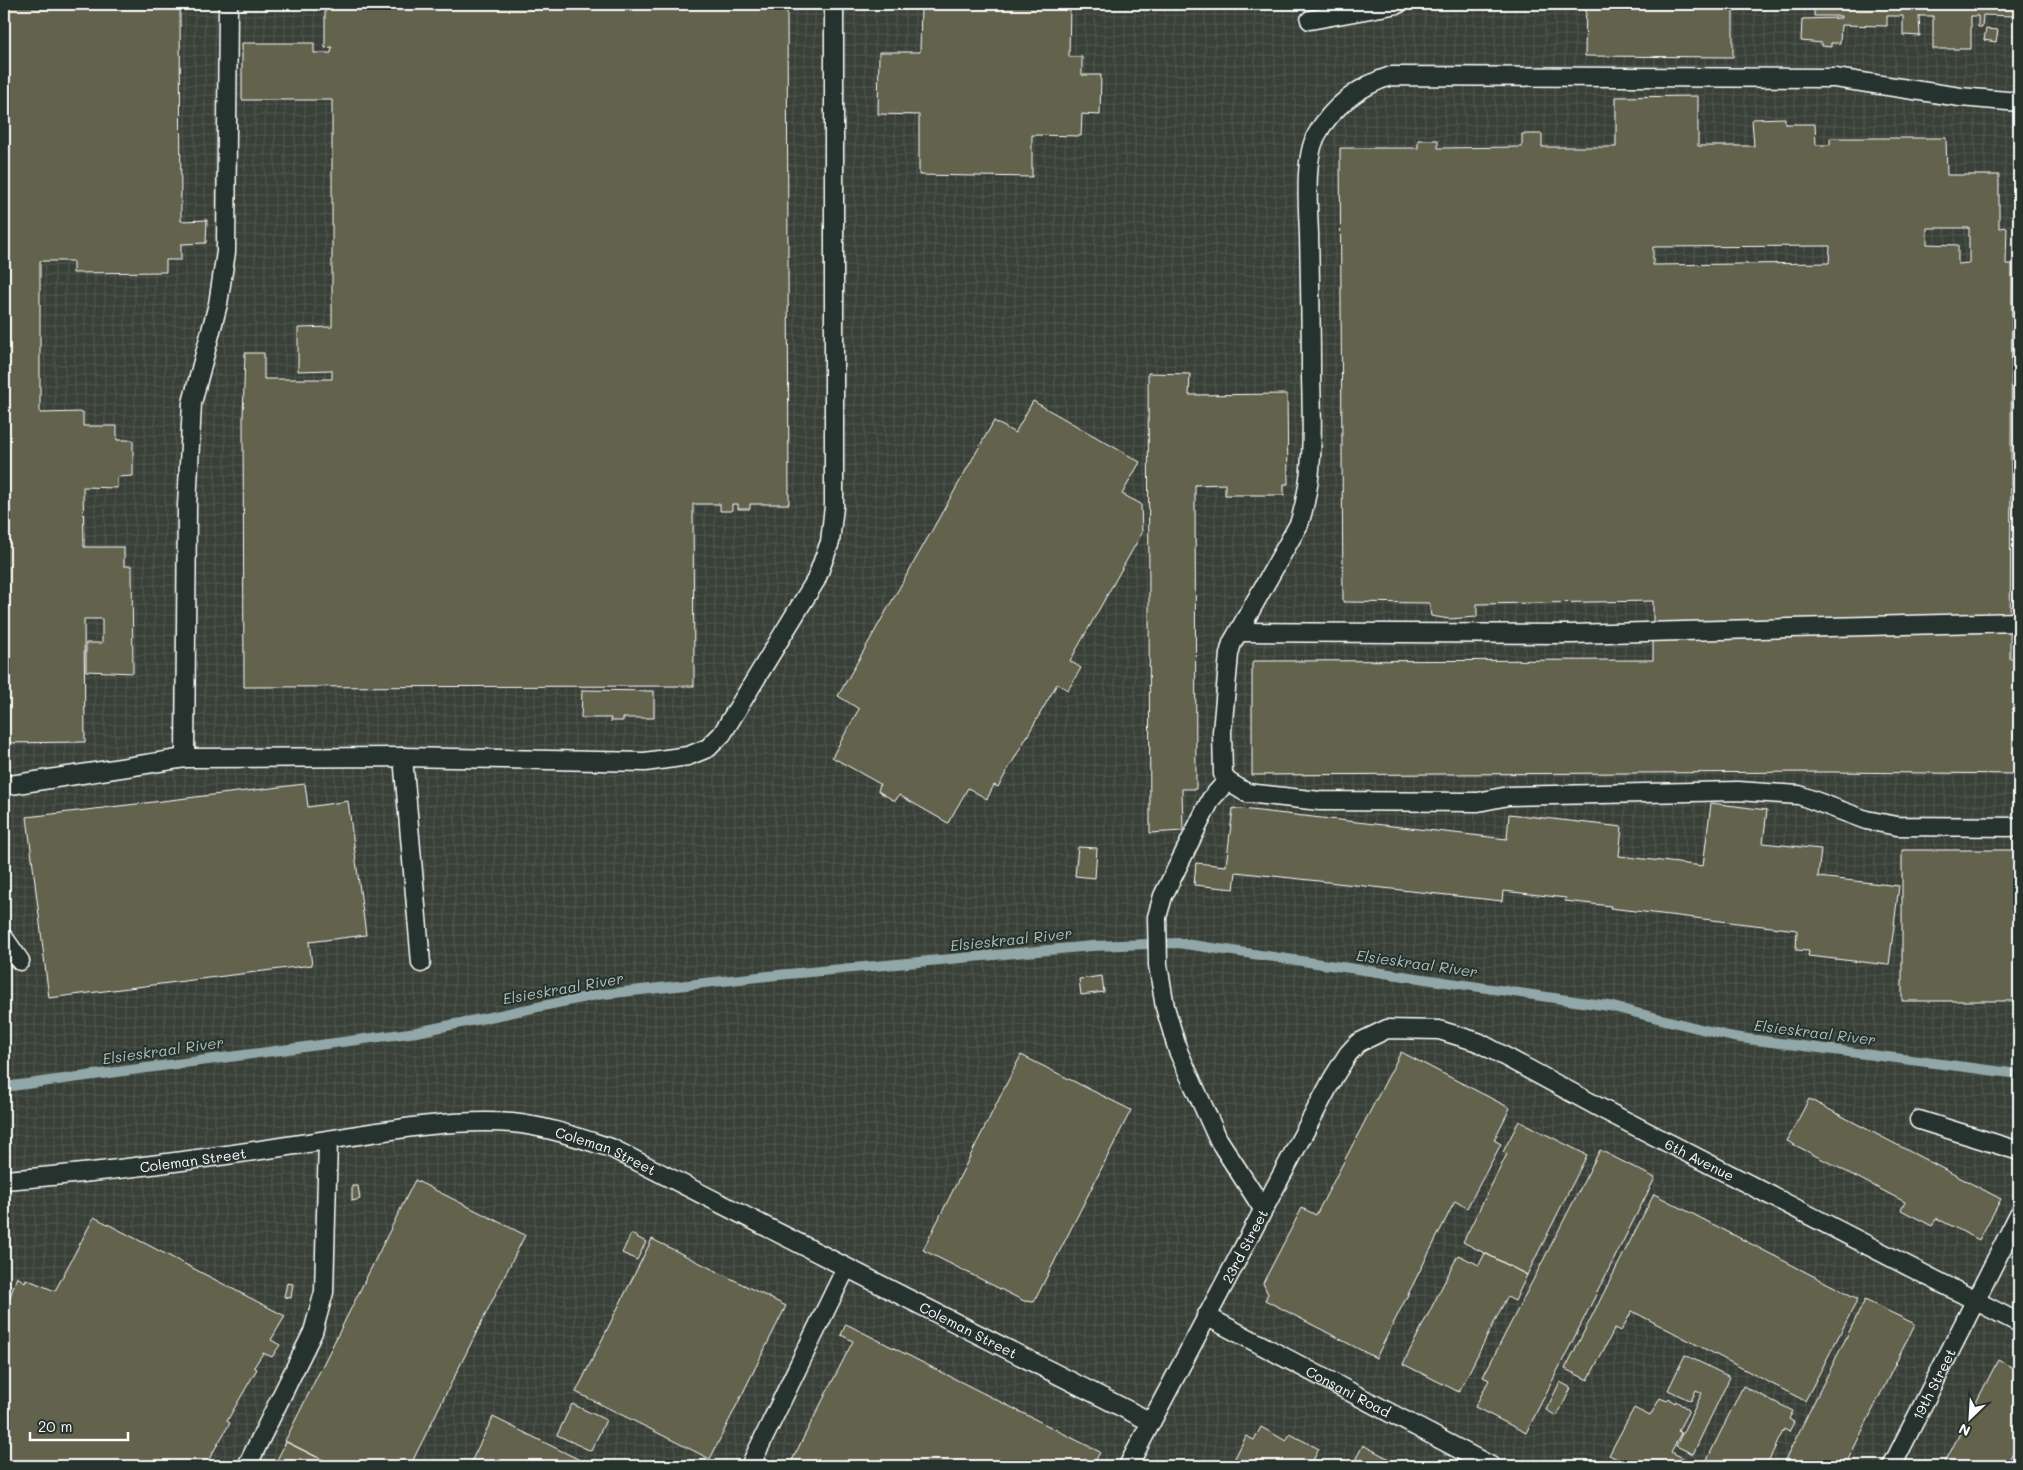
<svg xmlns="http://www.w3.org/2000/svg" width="2023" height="1470" viewBox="0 0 2023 1470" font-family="Mali,sans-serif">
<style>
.industrial{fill:url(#industrial-grid)}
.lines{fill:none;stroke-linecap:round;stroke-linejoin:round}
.stream{stroke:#91a7a8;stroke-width:10}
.building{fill:#64624e;stroke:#fff;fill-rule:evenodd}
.lane-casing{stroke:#fff;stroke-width:21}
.lane{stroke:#26332d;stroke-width:18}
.labels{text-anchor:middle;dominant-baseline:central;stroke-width:4;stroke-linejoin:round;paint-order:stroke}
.street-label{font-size:14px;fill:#fff;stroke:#26332d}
.water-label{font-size:15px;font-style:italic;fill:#adbdbe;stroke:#26332d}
</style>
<defs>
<pattern id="industrial-grid" width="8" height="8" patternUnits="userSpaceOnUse" patternTransform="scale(1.25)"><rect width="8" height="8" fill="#394137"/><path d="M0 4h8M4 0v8" fill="none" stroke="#4d544b"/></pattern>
</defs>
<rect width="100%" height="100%" fill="#26332d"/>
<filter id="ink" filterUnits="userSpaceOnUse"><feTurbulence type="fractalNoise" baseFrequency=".02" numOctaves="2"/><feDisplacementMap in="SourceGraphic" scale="10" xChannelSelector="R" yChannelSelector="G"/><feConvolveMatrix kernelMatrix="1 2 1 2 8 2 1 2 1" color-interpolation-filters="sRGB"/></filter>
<g filter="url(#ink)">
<path class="industrial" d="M 4,4 L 2019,4 L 2019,1466 L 4,1466 Z"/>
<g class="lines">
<path class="stream" d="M 4,1087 L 417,1032 L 596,995 L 777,975 L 1092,946 L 1178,943 L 1609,1006 L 1733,1037 L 2019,1074"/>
</g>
<path class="building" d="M 4,4 L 180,4 L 181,221 L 207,220 L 206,243 L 181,244 L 181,260 L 166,260 L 166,272 L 73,273 L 73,261 L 40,261 L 40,413 L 83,412 L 83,426 L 117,426 L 117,440 L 133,440 L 133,476 L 117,477 L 117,488 L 83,487 L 84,547 L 124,547 L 124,566 L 132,566 L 133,673 L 86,671 L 86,643 L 102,643 L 102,619 L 84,619 L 85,742 L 4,743 Z
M 325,4 L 787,4 L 789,504 L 750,504 L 750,509 L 738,509 L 738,504 L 732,504 L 732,511 L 720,511 L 720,504 L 693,504 L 694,686 L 244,687 L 243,417 L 245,353 L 264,353 L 264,379 L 332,379 L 332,370 L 298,371 L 298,328 L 332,327 L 332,100 L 242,100 L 242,43 L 314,43 L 314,53 L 331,53 L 332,47 L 325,48 Z
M 921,4 L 1070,4 L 1069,57 L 1082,57 L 1082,75 L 1101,75 L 1100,115 L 1082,114 L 1081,136 L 1032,135 L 1032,177 L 919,175 L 919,115 L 878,114 L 879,52 L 920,52 Z
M 1586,4 L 1733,4 L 1733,57 L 1585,56 Z
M 1814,4 L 2019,4 L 2019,27 L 2015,26 L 2015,16 L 1983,15 L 1982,27 L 1978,27 L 1978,16 L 1971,16 L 1971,49 L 1933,49 L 1933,16 L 1919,16 L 1920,36 L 1903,35 L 1903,16 L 1887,16 L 1887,26 L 1841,25 L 1840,43 L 1831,43 L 1831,47 L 1822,46 L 1822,43 L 1801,41 L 1802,19 L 1841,18 L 1841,16 L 1814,16 Z
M 1986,29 L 1998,30 L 1996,42 L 1984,40 Z
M 1698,96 L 1698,146 L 1754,146 L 1752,119 L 1785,118 L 1785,124 L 1815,124 L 1816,145 L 1830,145 L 1830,138 L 1946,138 L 1947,175 L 1999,175 L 1999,228 L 2007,227 L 2006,264 L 2012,264 L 2010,659 L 2019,659 L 2019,774 L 1830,772 L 1252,775 L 1252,663 L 1254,661 L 1653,660 L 1653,601 L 1477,604 L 1477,617 L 1449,619 L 1431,616 L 1429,603 L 1343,602 L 1340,148 L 1418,148 L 1418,140 L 1438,140 L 1438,148 L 1522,147 L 1522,134 L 1542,134 L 1542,147 L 1616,147 L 1616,97 ZM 1927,228 L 1969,228 L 1969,263 L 1958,264 L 1958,245 L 1927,244 ZM 1830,246 L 1829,263 L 1653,265 L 1653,247 Z
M 1148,373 L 1190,374 L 1189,395 L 1287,394 L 1288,484 L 1284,484 L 1284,495 L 1225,495 L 1225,484 L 1195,485 L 1196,789 L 1182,789 L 1183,831 L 1150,833 Z
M 1033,401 L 1140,462 L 1122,494 L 1141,504 L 1142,533 L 1070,661 L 1081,668 L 1068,690 L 1057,684 L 998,787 L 994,785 L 987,799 L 968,788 L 948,823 L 899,795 L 896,800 L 893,800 L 878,791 L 880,784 L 832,757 L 859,709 L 838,696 L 994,421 L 1015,433 Z
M 582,690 L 654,691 L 654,718 L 623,718 L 623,721 L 610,721 L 611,718 L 581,718 Z
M 305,784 L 308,807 L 348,801 L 366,935 L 309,942 L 312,965 L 49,998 L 27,817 Z
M 1711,803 L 1767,810 L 1763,843 L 1821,849 L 1818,877 L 1899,886 L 1889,965 L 1808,956 L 1809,951 L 1796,950 L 1797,930 L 1610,908 L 1611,906 L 1565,901 L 1566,898 L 1503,891 L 1502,901 L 1236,872 L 1234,889 L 1194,885 L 1196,863 L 1226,866 L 1233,808 L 1507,839 L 1509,814 L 1622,827 L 1619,856 L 1703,866 Z
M 1078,847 L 1097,848 L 1095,878 L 1075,876 Z
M 1902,850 L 2019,850 L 2019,1001 L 1902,1001 Z
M 1102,976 L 1104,992 L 1081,995 L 1079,979 Z
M 1401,1052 L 1510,1108 L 1494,1140 L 1501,1144 L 1467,1208 L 1455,1201 L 1376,1358 L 1265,1300 L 1268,1294 L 1263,1283 L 1302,1208 L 1316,1215 Z
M 1021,1055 L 1131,1110 L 1034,1302 L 1024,1301 L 923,1250 Z
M 1809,1099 L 2001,1199 L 1979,1240 L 1936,1218 L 1932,1226 L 1901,1210 L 1905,1202 L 1787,1141 Z
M 1519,1121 L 1587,1155 L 1527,1275 L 1463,1242 L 1507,1154 L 1503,1152 Z
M 1600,1150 L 1655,1178 L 1526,1433 L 1475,1407 L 1489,1380 L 1483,1377 Z
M 415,1180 L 525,1235 L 410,1466 L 335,1466 L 285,1441 Z
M 352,1186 L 358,1186 L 360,1199 L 352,1201 Z
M 1654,1194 L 1858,1299 L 1805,1401 L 1632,1311 L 1621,1331 L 1615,1328 L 1588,1380 L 1565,1369 Z
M 94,1217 L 285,1316 L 271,1340 L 280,1345 L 272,1357 L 263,1353 L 254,1367 L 257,1369 L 227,1421 L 230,1423 L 205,1466 L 4,1466 L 4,1327 L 8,1318 L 4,1316 L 4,1313 L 17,1277 L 25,1282 L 26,1279 L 55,1291 Z
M 631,1234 L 646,1242 L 637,1260 L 622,1253 Z
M 652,1239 L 786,1306 L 710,1459 L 576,1392 Z
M 1485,1253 L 1527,1275 L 1515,1301 L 1507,1297 L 1459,1392 L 1403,1364 L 1458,1255 L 1479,1265 Z
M 287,1283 L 293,1284 L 291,1298 L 284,1297 Z
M 1865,1300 L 1915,1324 L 1845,1466 L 1782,1466 Z
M 846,1324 L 1100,1452 L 1093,1466 L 789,1466 L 853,1341 L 841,1335 Z
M 1685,1355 L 1730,1377 L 1693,1454 L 1676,1446 L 1702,1393 L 1696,1390 L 1691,1401 L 1668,1390 Z
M 1998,1360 L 2019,1371 L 2019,1441 L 2006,1466 L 1943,1466 Z
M 1560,1382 L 1571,1388 L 1557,1416 L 1546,1410 Z
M 1743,1386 L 1793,1411 L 1789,1419 L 1794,1422 L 1789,1432 L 1784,1429 L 1766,1466 L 1704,1466 Z
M 1660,1398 L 1667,1401 L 1669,1399 L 1675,1403 L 1676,1401 L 1689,1410 L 1678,1431 L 1681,1433 L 1671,1452 L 1689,1461 L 1686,1466 L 1624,1466 L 1625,1463 L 1609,1455 L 1634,1408 L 1650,1416 Z
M 572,1404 L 606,1420 L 591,1451 L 557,1435 Z
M 493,1417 L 592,1466 L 469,1466 Z
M 1261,1427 L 1286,1441 L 1290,1434 L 1319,1449 L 1310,1466 L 1231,1466 L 1246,1436 L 1254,1440 Z
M 286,1442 L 335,1466 L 271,1466 L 275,1459 L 277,1460 Z
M 1363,1445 L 1402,1466 L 1352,1466 Z"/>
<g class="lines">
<g class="lane-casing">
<g id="lane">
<path d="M 1310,20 L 1398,4"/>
<path d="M 2019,102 L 1960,97 L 1835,78 L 1391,76 C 1361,85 1331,107 1316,136 C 1304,160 1308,206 1309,234 C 1310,280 1311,327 1311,374 C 1312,424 1315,476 1299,524 L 1232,643 L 1229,654 L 1222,732 L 1223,774 L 1227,781 L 1247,793 L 1320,801 L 1478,802 L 1508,796 L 1738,791 L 1799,795 L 1866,820 L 1897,826 L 2019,827"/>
<path d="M 1239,632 L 1571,634 L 2019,622"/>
<path d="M 403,757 L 421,963"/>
<path d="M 185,758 L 187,506 L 192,403 L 218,304 L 226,252 L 228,4"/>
<path d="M 1227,781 L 1211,799 L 1163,896 L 1157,917 L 1158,965 L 1165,1007 L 1178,1051 L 1218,1139 L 1263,1209"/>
<path d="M 4,786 L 185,758 L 403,757 L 645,762 L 688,756 L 708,748 L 722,734 L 816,580 L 830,542 L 834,506 L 834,4"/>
<path d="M 4,938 L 20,961"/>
<path d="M 1919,1120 L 2019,1151"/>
<path id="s1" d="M 4,1180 C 103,1173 203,1159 301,1144 C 370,1134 442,1118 512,1123 C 546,1126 579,1138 611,1148 L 1151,1422"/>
<path id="s2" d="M 1206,1316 L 1491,1466"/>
<path d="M 247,1466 L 313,1332 L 324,1292 L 328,1140"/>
<path d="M 750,1466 L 846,1268"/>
<path id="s3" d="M 1128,1466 L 1333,1078 L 1348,1054 L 1358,1043 L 1387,1029 L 1439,1030 L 1478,1042 L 1606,1111 L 2019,1323"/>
<path id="s4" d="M 1892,1466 L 2019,1214"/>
</g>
</g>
<use href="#lane" class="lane"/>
</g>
</g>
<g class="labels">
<g class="street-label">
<text stroke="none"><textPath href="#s1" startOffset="610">Coleman Street</textPath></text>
<text stroke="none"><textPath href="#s1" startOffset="190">Coleman Street</textPath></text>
<text stroke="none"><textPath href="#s3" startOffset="858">6th Avenue</textPath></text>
<text stroke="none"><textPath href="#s3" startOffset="249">23rd Street</textPath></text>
<text stroke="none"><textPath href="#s1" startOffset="1015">Coleman Street</textPath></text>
<text stroke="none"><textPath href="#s4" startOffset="92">19th Street</textPath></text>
<text stroke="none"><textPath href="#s2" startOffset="161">Consani Road</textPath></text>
</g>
<g class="water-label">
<text transform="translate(1011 939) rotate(-6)">Elsieskraal River</text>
<text transform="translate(1417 963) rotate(8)">Elsieskraal River</text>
<text transform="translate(563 988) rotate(-10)">Elsieskraal River</text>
<text transform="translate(1815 1032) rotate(7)">Elsieskraal River</text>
<text transform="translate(163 1050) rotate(-8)">Elsieskraal River</text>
</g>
</g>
<rect width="2023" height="1470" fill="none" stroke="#26332d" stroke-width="20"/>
<rect x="10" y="10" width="2003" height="1450" fill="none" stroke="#fff" stroke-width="2" filter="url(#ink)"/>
<g transform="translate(1970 1418) rotate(205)" stroke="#26332d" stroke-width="4" paint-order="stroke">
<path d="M0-4L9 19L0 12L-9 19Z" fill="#ffffff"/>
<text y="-8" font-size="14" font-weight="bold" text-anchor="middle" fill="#ffffff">N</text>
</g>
<path d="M30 1432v8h98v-8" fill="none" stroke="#ffffff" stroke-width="2.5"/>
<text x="38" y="1432" font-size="15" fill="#ffffff" stroke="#26332d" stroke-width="4" paint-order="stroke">20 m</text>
</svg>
